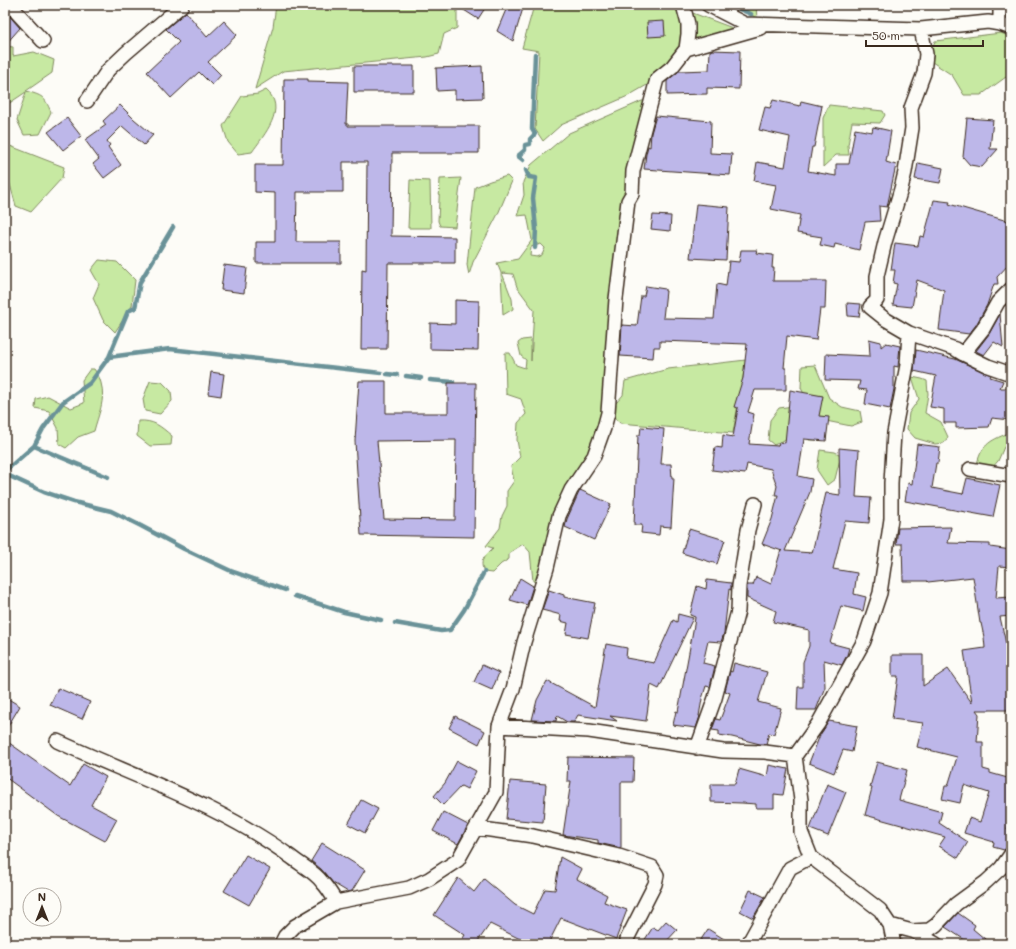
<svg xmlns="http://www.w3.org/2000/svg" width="1016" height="949" viewBox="0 0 1016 949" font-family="Mali,sans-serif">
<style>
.green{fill:#c7e9a2;stroke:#818a60;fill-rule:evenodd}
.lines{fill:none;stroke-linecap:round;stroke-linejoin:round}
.stream{stroke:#6a9298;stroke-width:4.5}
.building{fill:#bdb7e9;stroke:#3b2a1e;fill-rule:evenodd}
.street-casing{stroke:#3b2a1e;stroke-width:16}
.street{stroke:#fdfcf7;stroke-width:13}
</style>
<rect width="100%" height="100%" fill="#fdfcf7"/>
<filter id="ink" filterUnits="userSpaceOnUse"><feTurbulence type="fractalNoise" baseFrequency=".025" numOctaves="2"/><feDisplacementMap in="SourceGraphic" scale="8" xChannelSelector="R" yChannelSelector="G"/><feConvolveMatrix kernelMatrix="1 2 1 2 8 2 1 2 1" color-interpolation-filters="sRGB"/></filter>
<g filter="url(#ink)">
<path class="green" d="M 276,5 L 458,5 L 457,10 L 457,28 L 444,34 L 439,54 L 427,57 L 283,71 L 255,89 L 273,27 Z
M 536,5 L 675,5 L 681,20 L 680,47 L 668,64 L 647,85 L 628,96 L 561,125 L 543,141 L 535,129 L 539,51 L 522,48 L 533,9 Z
M 730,5 L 756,5 L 757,19 L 751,14 Z
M 690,12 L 738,30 L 735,37 L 693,39 Z
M 1001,33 L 1011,37 L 1011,79 L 1006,77 L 981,95 L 964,95 L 952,75 L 932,62 L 930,53 L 935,41 Z
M 5,46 L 13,47 L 13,56 L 34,52 L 54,60 L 52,73 L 26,91 C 43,96 44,96 51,112 L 40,134 L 24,135 L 17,120 L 26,92 L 5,106 Z
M 266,90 C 288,108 264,135 252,152 L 238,154 L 228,142 L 223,126 L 242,96 L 258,94 Z
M 642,101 L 647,101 L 631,179 L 610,410 L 623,395 L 625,381 L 668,369 L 746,360 L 733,433 L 620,423 L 609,413 L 569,494 L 541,584 L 533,581 L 530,552 L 523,544 L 509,553 L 509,559 L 501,564 L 492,573 L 484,572 C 479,560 484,557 493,548 L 486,546 L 500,528 L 502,516 L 507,506 L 507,491 L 514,481 L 511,466 L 520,457 L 517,440 L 518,423 L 526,414 L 521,399 L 506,394 L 505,353 L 510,353 L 516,365 L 525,368 L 526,360 L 521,356 L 518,343 L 522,340 L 531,339 L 531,361 L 534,310 L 517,287 L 513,274 L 502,273 L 512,299 L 513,309 L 503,315 L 501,273 L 497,263 L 518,259 L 532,240 L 527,215 L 517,216 L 524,195 L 523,182 L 531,165 L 569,133 ZM 541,244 L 545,248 L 542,255 L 537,257 L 530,256 L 531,247 Z
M 829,105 L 883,111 L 885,115 L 880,123 L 852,122 L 848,145 L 849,155 L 836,155 L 823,167 L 823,118 Z
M 5,144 L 64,167 L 62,178 L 31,212 L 16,206 L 9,181 L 5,177 Z
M 507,176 L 512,181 L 498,214 L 473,262 L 469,275 L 467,265 L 475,187 L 490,181 Z
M 461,178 L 455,227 L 440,226 L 438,221 L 440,179 Z
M 410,180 L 430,181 L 431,228 L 408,228 Z
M 99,260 L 117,262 L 135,280 L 132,306 L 115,332 L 103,320 L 93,298 L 99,284 L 91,270 Z
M 815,365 L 829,398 L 842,407 L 860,411 L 862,422 L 851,426 L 826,421 L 819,440 L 809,440 L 800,432 L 774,445 L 768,440 L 770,420 L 779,408 L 800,405 L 805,396 L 801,388 L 802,366 Z
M 90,369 L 94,369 C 97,373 100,378 101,383 C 106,400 98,415 94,431 L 78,437 L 66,448 L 59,444 L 58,428 L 49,411 L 35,408 L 36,399 L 48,396 L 71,408 L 84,403 L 82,380 Z
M 912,377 L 922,379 L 927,381 L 928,394 L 925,413 L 941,422 L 948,437 L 944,443 L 935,444 L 915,438 L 907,429 L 909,413 L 919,399 Z
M 150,381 L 162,382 L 171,391 L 172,401 L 160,414 L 145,411 L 143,399 Z
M 138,421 C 154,420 160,426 172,436 L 171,445 L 150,446 L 137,436 Z
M 1011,432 L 1011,443 L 1004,447 L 998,461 L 991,469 L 977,464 C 982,443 992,440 1011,432 Z
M 820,450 L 835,452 L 841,455 L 835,479 L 827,485 L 817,470 Z"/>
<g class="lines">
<path class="stream" d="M 730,5 L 751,14
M 523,160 L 518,156 L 525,150 L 525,145 L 530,144 L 530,139 L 535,134 L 532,129 L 535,54
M 526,170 L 529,177 L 536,178 L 533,198 L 536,229 L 535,248
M 109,357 L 170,349 L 381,373
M 387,374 L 397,375
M 406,376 L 421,378
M 430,380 L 453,382
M 34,446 L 108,477
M 5,471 L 34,446 L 43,429 L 63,402 L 90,383 L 109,357 L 128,311 L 135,308 L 140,282 L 173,227
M 5,474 L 44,492 L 74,502 L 111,511 L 141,526 L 184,549 L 231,571 L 285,590
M 295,596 L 344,612 L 381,620
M 395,623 L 441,631 L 450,630 L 464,610 L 484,572"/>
</g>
<path class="building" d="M 456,5 L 487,5 L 478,19 Z
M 508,5 L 524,5 L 513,41 L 497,31 Z
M 5,11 L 20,28 L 5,45 Z
M 186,12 L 207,37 L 224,21 L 237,35 L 208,62 L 221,75 L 212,85 L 199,72 L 171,98 L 147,72 L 179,42 L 166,29 Z
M 664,21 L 665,36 L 648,37 L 647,22 Z
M 712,50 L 740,51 L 739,89 L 707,88 L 707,94 L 667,95 L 667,81 L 679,71 L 709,70 L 710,51 Z
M 354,66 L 414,66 L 414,92 L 354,92 Z
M 482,66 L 483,98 L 455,99 L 455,90 L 437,91 L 436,68 Z
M 284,79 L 308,79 L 308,81 L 348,82 L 346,124 L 348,124 L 348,126 L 479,126 L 479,153 L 392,153 L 391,236 L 455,237 L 455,263 L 388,263 L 387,349 L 361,349 L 362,269 L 366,270 L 367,162 L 343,162 L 343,192 L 297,192 L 296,242 L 341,242 L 341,263 L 256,263 L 256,242 L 275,242 L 275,193 L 255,192 L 255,165 L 283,165 Z
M 773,100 L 800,106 L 801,101 L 822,106 L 814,147 L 812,147 L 808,171 L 836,176 L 836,164 L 849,164 L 855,129 L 872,132 L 873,127 L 891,131 L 886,162 L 896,165 L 887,207 L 879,206 L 880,221 L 865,222 L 859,250 L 835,244 L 834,248 L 820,245 L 822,237 L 797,233 L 800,215 L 771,209 L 776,185 L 754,181 L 757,162 L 785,167 L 790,137 L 759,130 L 765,107 L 770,108 Z
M 120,105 L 134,119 L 153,135 L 144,145 L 122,126 L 107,141 L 110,145 L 108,147 L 121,165 L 104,178 L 93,164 L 99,159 L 85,140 L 106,125 L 103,121 Z
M 656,116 L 711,121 L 710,153 L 732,154 L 730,175 L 644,169 L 646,154 L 648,146 L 650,147 L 651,133 Z
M 67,118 L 81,136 L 63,150 L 48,132 Z
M 967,118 L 993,120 L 990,149 L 998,149 L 982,167 L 970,165 L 963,157 Z
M 918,163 L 943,168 L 940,183 L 915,179 Z
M 934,200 L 950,202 L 949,204 L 1011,222 L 1011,262 L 997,277 L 998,284 L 994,284 L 987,305 L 976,325 L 969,334 L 939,330 L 944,290 L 917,280 L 912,307 L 893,305 L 897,284 L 893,283 L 895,270 L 891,270 L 895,243 L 918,246 L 920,236 L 924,237 Z
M 696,204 L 729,207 L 726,260 L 690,258 Z
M 653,215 L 671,216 L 670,231 L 651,229 Z
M 741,250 L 757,250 L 756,253 L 773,255 L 772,268 L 774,268 L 773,281 L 826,281 L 825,309 L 820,309 L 816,340 L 787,336 L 784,368 L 786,368 L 786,390 L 755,390 L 748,412 L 754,414 L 749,444 L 778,446 L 779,442 L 785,443 L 790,390 L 823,396 L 819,416 L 829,417 L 826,441 L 804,439 L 798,476 L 812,479 L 810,492 L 785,551 L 812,553 L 826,493 L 840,495 L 839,448 L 859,450 L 856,497 L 871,498 L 869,523 L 845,521 L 833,569 L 857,573 L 854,594 L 866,597 L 863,611 L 841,606 L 830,643 L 849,648 L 847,655 L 842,665 L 824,660 L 825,687 L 816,710 L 797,710 L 798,687 L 803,687 L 803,662 L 809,646 L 809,630 L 773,622 L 776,611 L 747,598 L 747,585 L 753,585 L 756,577 L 771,584 L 781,550 L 782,551 L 762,544 L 772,519 L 778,495 L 775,495 L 777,486 L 771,469 L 747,464 L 745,474 L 712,470 L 715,447 L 722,448 L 723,435 L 733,437 L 738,408 L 734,407 L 743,378 L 747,344 L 660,341 L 660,347 L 654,347 L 653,358 L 620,356 L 622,325 L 637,326 L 641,296 L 644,296 L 646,286 L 665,289 L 665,291 L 666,291 L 663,318 L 714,319 L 717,284 L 726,286 L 729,261 L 739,262 Z
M 224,265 L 247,268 L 244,293 L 221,290 Z
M 455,300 L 479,301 L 478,350 L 430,349 L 430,323 L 455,324 Z
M 847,303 L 861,304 L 859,317 L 848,316 Z
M 1000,314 L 1003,347 L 994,342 L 984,355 L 976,351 L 989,334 Z
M 869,339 L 881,342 L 881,347 L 886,343 L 900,346 L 898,367 L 894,366 L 894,389 L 890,409 L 865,404 L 867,390 L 858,389 L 860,381 L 825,380 L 826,354 L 870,356 Z
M 916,350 L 955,359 L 991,375 L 990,377 L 1003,381 L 1000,388 L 1011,388 L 1011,420 L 992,418 L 989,427 L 956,428 L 956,423 L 944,423 L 944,409 L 930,407 L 936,376 L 914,371 Z
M 211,372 L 224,374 L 221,396 L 208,394 Z
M 359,381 L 386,381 L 386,413 L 448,413 L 448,383 L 476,383 L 474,537 L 361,535 L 355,441 ZM 456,440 L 455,520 L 384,519 L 377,441 Z
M 641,427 L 664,429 L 661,464 L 671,464 L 672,478 L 674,478 L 671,527 L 660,526 L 659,535 L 641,533 L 642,525 L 634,525 L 638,435 L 640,435 Z
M 917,444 L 940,447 L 938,463 L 936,463 L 932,488 L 963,494 L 967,478 L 1000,485 L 993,517 L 905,501 L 908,483 L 912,484 Z
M 580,490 L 611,504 L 594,540 L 565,527 L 567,519 Z
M 951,527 L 948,543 L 990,544 L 990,547 L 1011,550 L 1011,567 L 999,566 L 996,598 L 1011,597 L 1011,616 L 1000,617 L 1011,666 L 1011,710 L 976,710 L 979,714 L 977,742 L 983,742 L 983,769 L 990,771 L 990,773 L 1011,779 L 1011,815 L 1007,829 L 1011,830 L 1011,837 L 1008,847 L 1004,850 L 993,847 L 994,842 L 964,833 L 969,818 L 980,822 L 989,793 L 964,785 L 960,803 L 942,799 L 945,786 L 948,786 L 957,757 L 917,747 L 923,723 L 892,719 L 898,676 L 892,676 L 892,655 L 923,655 L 923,686 L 948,669 L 972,703 L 964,651 L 985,648 L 984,637 L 981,623 L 980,623 L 973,577 L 928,582 L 927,581 L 903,581 L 902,544 L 896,544 L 898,528 Z
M 689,529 L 725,540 L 717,564 L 682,553 Z
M 520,578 L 533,586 L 527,605 L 510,600 Z
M 707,580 L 731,583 L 731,590 L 729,589 L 724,633 L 721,642 L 708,641 L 703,663 L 715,666 L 710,687 L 706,686 L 702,699 L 699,716 L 700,716 L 696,728 L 673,725 L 676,711 L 678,712 L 694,625 L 695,617 L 690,615 L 697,586 L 706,589 Z
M 549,590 L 564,595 L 564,597 L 595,603 L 588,638 L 566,634 L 568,623 L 560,621 L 561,615 L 542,610 Z
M 678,614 L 693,618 L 659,689 L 651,685 L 646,721 L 610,716 L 617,721 L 578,715 L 574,722 L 567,722 L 557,716 L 556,721 L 532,720 L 537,700 L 547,681 L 595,707 L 606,644 L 627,648 L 626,658 L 654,663 L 673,620 L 677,622 Z
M 734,663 L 767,672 L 758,702 L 781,708 L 774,734 L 769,733 L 766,744 L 760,744 L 732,737 L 719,735 L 719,731 L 712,730 L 716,719 L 720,720 L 730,693 L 725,691 L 730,671 L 732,672 Z
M 482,665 L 499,673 L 492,690 L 474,682 Z
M 58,688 L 90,702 L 82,719 L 50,705 Z
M 5,697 L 20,706 L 5,731 Z
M 455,716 L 485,731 L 479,744 L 449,728 Z
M 829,721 L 857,726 L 852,752 L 843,750 L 834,773 L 809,763 L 820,735 Z
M 5,740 L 70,786 L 83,764 L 106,777 L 91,805 L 117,819 L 105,841 L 58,816 L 5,777 Z
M 568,757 L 634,758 L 633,782 L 621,782 L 621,848 L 598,843 L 598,840 L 563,835 L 571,781 L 567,781 Z
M 457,761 L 476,771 L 467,789 L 461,786 L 443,805 L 434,796 L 445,783 Z
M 877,762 L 907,770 L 899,800 L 942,812 L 939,823 L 968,842 L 958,858 L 939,846 L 945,837 L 865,815 L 872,788 L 870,787 Z
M 769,765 L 788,769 L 783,795 L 774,794 L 774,808 L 756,808 L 756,804 L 742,803 L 711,802 L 711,784 L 735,784 L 739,769 L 767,777 Z
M 510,781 L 546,784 L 543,822 L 506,819 Z
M 827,784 L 846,792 L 828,836 L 810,829 Z
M 361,800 L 378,809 L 365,833 L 348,824 Z
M 443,812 L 468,825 L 458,844 L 433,831 Z
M 322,843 L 365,870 L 352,891 L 348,892 L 333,883 L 321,869 L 311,861 Z
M 246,855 L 270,869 L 249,905 L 224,891 Z
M 560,857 L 582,869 L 577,879 L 607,895 L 604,902 L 627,910 L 616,939 L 561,918 L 548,944 L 530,944 L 490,924 L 476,944 L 459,944 L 465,935 L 434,915 L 458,878 L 474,892 L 484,879 L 515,905 L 533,914 L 545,889 L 555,890 Z
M 750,890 L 765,897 L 753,918 L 740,911 Z
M 958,913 L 975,925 L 973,929 L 991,944 L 971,944 L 945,927 Z
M 666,921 L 677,930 L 664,944 L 642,944 L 653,927 L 658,930 Z
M 708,929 L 732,944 L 698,944 Z"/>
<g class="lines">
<g class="street-casing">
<path id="street" d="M 10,5 L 43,41
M 708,5 L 745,24 L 921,29 L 988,22 L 1000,24 L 1011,28
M 1000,24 L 1000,5
M 686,49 L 760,28
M 87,101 L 108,70 L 126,53 L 182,5
M 909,333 L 955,349 L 963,354 L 983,329 L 998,302 L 1011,289
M 963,354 L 988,366 L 1011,374
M 970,469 L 1011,476
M 499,726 L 513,689 L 524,642 L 547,568 L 559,516 L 571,490 L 594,456 L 604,428 L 608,413 L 616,299 L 628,201 L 632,194 L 633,171 L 657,79 L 672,67 L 686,49 L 688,34 L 688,24 L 683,5
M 57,741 C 135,777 222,806 291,857 C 301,865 315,872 322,882 C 328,888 332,895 336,902
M 697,748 L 715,698 L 738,611 L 739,586 L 748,530 L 755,504
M 476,828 L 533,836 L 619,856 L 652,867 L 657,875 L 655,884 L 627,939
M 890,925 L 912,931 L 929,930 L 936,925 L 956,904 L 986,882 L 1001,868 L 1011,854
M 913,931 L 936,944
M 281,944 L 285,936 L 295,926 L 336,902 L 409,888 L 429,879 L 458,860 L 496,792 L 499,726 L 589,731 L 723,751 L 765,752 L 795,756
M 748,944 L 790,868 L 811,857
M 894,944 L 890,925 L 880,910 L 811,857 L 801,832 L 801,800 L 795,756 L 818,724 L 864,641 L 880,593 L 891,519 L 891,483 L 894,433 L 907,365 L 909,333 L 885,319 L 870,307 L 877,300 L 877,276 L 885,242 L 901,189 L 905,172 L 912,128 L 911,108 L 924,73 L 926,54 L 921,29"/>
</g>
<use href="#street" class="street"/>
</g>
</g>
<rect width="1016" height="949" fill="none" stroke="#fdfcf7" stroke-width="20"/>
<rect x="10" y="10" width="996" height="929" fill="none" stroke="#3b2a1e" stroke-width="1.5" filter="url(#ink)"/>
<g transform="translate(42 907)"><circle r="19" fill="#fdfcf7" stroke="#afa8a0"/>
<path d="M0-3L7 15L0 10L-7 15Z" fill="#3b2a1e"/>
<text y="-6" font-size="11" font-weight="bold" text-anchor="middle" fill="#3b2a1e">N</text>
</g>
<path d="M866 40v6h117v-6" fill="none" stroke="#3b2a1e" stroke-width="2"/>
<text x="872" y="40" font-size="12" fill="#3b2a1e" stroke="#fdfcf7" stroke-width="3" paint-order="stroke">50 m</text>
</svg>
